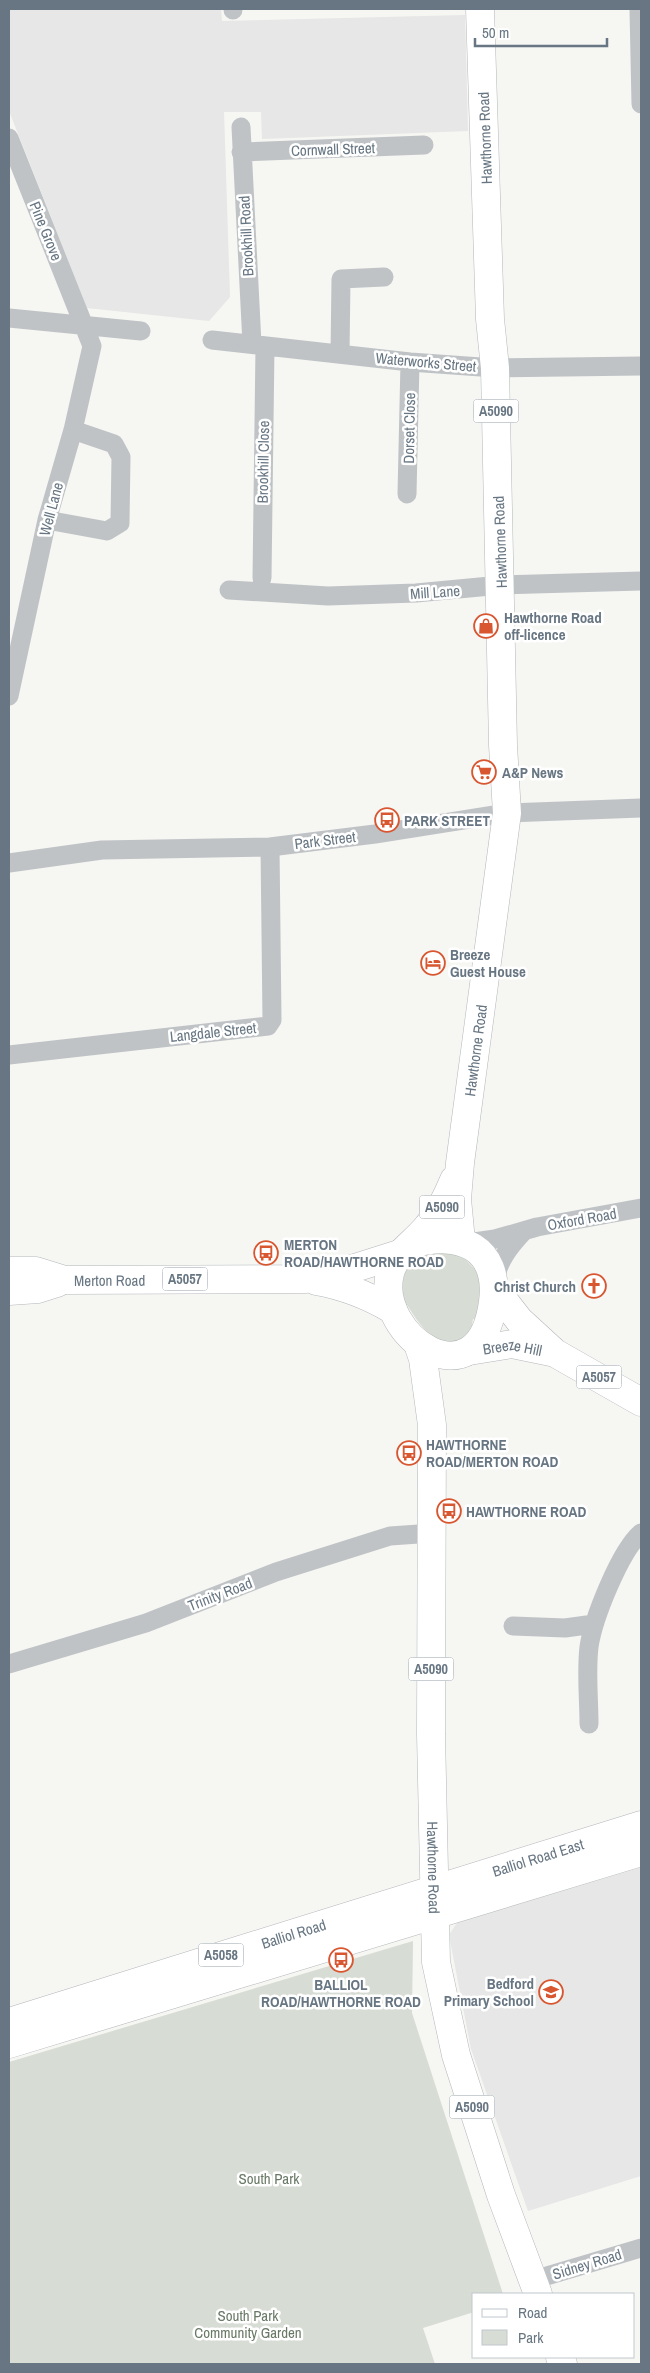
<svg xmlns="http://www.w3.org/2000/svg" width="650" height="2373" viewBox="0 0 650 2373" font-family="'Archivo Narrow',sans-serif">
<style>
.built{fill:#e6e7e6}
.green{fill:#d7dcd4}
.lines{fill:none;stroke-linecap:round;stroke-linejoin:round}
.primary-casing{stroke:#b3b7ba;stroke-width:29}
.highway-casing{stroke:#b2b6b9;stroke-width:29}
.street{stroke:#bfc3c6;stroke-width:19}
.primary{stroke:#fff;stroke-width:28}
.highway{stroke:#fff;stroke-width:28}
.labels{text-anchor:middle;dominant-baseline:central;stroke-width:5;stroke-linejoin:round;paint-order:stroke}
.shield{fill:#fff;stroke:#959fa8;stroke-width:1}
.shield-label{font-size:14px;font-weight:bold;fill:#677682}
.street-label{font-size:15px;fill:#677682;stroke:#fff}
.poi-label{font-size:15px;font-weight:bold;fill:#677682;stroke:#fff;text-anchor:start}
.park-label{font-size:15px;fill:#697965;stroke:#fff}
</style>
<rect width="100%" height="100%" fill="#f6f6f3"/>
<path class="built" d="M 9,9 L 221,9 L 222,21 L 465,15 L 468,131 L 262,139 L 261,112 L 224,112 L 230,297 L 209,321 L 87,308 L 9,111 Z
M 641,1863 L 641,2176 L 528,2211 L 471,2049 L 449,1935 L 462,1915 Z"/>
<path class="green" d="M 450,1249 C 487,1273 481,1279 479,1320 L 473,1319 L 472,1325 L 475,1328 C 451,1358 426,1336 411,1311 C 408,1306 403,1300 403,1294 C 401,1284 404,1273 409,1264 L 413,1263 L 412,1261 L 422,1253 Z
M 413,1941 L 412,2013 L 503,2294 L 474,2294 L 474,2312 L 423,2328 L 435,2364 L 9,2364 L 9,2062 Z"/>
<g class="lines">
<g class="primary-casing">
<g id="primary">
<path id="s1" d="M 461,1241 L 457,1199 L 460,1163 L 507,813 L 503,745 L 495,368 L 490,319 L 480,9"/>
<path d="M 412,1244 C 459,1230 500,1247 493,1302 C 479,1407 374,1336 390,1273 C 395,1253 416,1242 428,1226 C 440,1212 447,1197 454,1180"/>
<path id="s2" d="M 9,1271 L 36,1271 L 65,1280 L 305,1279 L 342,1272 L 402,1253"/>
<path d="M 316,1281 C 345,1286 368,1295 393,1310"/>
<path d="M 495,1289 L 519,1320 L 555,1353 L 641,1402"/>
<path d="M 9,1291 L 38,1289 L 57,1283"/>
<path id="s3" d="M 418,1344 L 423,1359 L 432,1425 L 431,1734 L 436,1962 L 456,2055 L 501,2195 L 538,2294"/>
<path id="s4" d="M 469,1351 L 512,1344 L 551,1352"/>
<path d="M 560,2357 L 563,2364"/>
</g>
</g>
<g class="highway-casing">
<g id="highway">
<path id="s5" d="M 9,2022 L 641,1825"/>
<path d="M 9,2044 L 641,1852"/>
</g>
</g>
<path class="street" d="M 233,9 L 233,10
M 639,9 L 641,104
M 241,127 L 252,344
M 9,138 L 92,346 L 73,430 L 47,520 L 9,696
M 241,152 L 424,145
M 9,318 L 141,331
M 212,340 L 410,362 L 495,368 L 641,366
M 340,354 L 341,279 L 384,277
M 407,494 L 410,362
M 47,520 L 107,531 L 120,523 L 121,457 L 114,444 L 73,430
M 262,578 L 265,346
M 229,590 L 328,596 L 416,593 L 501,585 L 641,581
M 9,863 L 102,850 L 270,847 L 375,834 L 507,813 L 641,808
M 9,1055 L 268,1026 L 272,1020 L 270,847
M 467,1243 L 495,1239 L 537,1227 L 641,1208
M 494,1283 C 498,1261 509,1247 524,1231
M 513,1626 L 565,1628 L 594,1624
M 9,1664 L 146,1623 L 276,1572 L 390,1536 L 433,1533
M 589,1724 C 589,1699 586,1672 589,1647 C 593,1619 620,1551 641,1533
M 533,2280 L 641,2248"/>
<use href="#primary" class="primary"/>
<use href="#highway" class="highway"/>
</g>
<defs>
<g id="shop-ring" transform="scale(1.25)"><circle r="9.5" fill="#fff" stroke="#d85630" stroke-width="1.5"/><path d="M-5-2.5h2.3a2.7 3.5 0 0 1 5.4 0H5L5.5 6h-11ZM-1.5-2.5h3a1.5 2.3 0 0 0-3 0Z" fill="#d85630"/></g>
<g id="supermarket-ring" transform="scale(1.25)"><circle r="9.5" fill="#fff" stroke="#d85630" stroke-width="1.5"/><path d="M-6-5.5h2.5l.6 2H6L4.5 2H-2.5L-4.4-4H-6ZM-1.5 3.2a1.3 1.3 0 1 0 .1 0ZM3 3.2a1.3 1.3 0 1 0 .1 0Z" fill="#d85630"/></g>
<g id="bus-ring" transform="scale(1.25)"><circle r="9.5" fill="#fff" stroke="#d85630" stroke-width="1.5"/><path d="M-5-6H5V4H4V6H2V4H-2V6H-4V4H-5ZM-3.5-4V0h7V-4ZM-3.5 1.2v1.5H-2V1.2ZM2 1.2v1.5H3.5V1.2Z" fill="#d85630"/></g>
<g id="hotel-ring" transform="scale(1.25)"><circle r="9.5" fill="#fff" stroke="#d85630" stroke-width="1.5"/><path d="M-6-4.5h1.5V1H6V5H4.5V3h-9V5H-6ZM-4 0a1.8 1.8 0 1 1 3.6 0ZM.5 0V-2.5h3Q6-2.5 6 0Z" fill="#d85630"/></g>
<g id="church-ring" transform="scale(1.25)"><circle r="9.5" fill="#fff" stroke="#d85630" stroke-width="1.5"/><path d="M-1.2-6h2.4v3.5h3.3v2.4h-3.3V6h-2.4V-.1h-3.3v-2.4h3.3Z" fill="#d85630"/></g>
<g id="school-ring" transform="scale(1.25)"><circle r="9.5" fill="#fff" stroke="#d85630" stroke-width="1.5"/><path d="M0-5L7-2L0 1L-7-2ZM-4 1L0 2.5L4 1V4Q0 6-4 4Z" fill="#d85630"/></g>
</defs>
<g fill-rule="evenodd">
<use href="#shop-ring" x="486" y="626"/>
<use href="#supermarket-ring" x="484" y="772"/>
<use href="#bus-ring" x="387" y="820"/>
<use href="#hotel-ring" x="433" y="963"/>
<use href="#bus-ring" x="266" y="1253"/>
<use href="#church-ring" x="594" y="1286"/>
<use href="#bus-ring" x="409" y="1453"/>
<use href="#bus-ring" x="449" y="1511"/>
<use href="#bus-ring" x="341" y="1960"/>
<use href="#school-ring" x="551" y="1992"/>
</g>
<g class="labels">
<g class="shield">
<rect x="473.5" y="399.5" width="45" height="23" rx="4"/>
<rect x="419.5" y="1195.5" width="45" height="23" rx="4"/>
<rect x="162.5" y="1267.5" width="45" height="23" rx="4"/>
<rect x="576.5" y="1365.5" width="45" height="23" rx="4"/>
<rect x="408.5" y="1657.5" width="45" height="23" rx="4"/>
<rect x="198.5" y="1943.5" width="45" height="23" rx="4"/>
<rect x="449.5" y="2095.5" width="45" height="23" rx="4"/>
</g>
<g class="shield-label">
<text x="496" y="411">A5090</text>
<text x="442" y="1207">A5090</text>
<text x="185" y="1279">A5057</text>
<text x="599" y="1377">A5057</text>
<text x="431" y="1669">A5090</text>
<text x="221" y="1955">A5058</text>
<text x="472" y="2107">A5090</text>
</g>
<g class="street-label">
<text transform="translate(485 138) rotate(-92)">Hawthorne Road</text>
<text transform="translate(333 149) rotate(-2)">Cornwall Street</text>
<text transform="translate(46 231) rotate(68)">Pine Grove</text>
<text transform="translate(246 236) rotate(-93)">Brookhill Road</text>
<text transform="translate(426 362) rotate(5)">Waterworks Street</text>
<text transform="translate(409 428) rotate(-89)">Dorset Close</text>
<text transform="translate(263 462) rotate(-89)">Brookhill Close</text>
<text transform="translate(51 509) rotate(-75)">Well Lane</text>
<text transform="translate(500 542) rotate(-92)">Hawthorne Road</text>
<text transform="translate(435 592) rotate(-4)">Mill Lane</text>
<text transform="translate(325 840) rotate(-7)">Park Street</text>
<text transform="translate(213 1032) rotate(-6)">Langdale Street</text>
<text stroke="none"><textPath href="#s1" startOffset="192">Hawthorne Road</textPath></text>
<text transform="translate(582 1219) rotate(-10)">Oxford Road</text>
<text stroke="none"><textPath href="#s2" startOffset="102">Merton Road</textPath></text>
<text stroke="none"><textPath href="#s4" startOffset="44">Breeze Hill</textPath></text>
<text transform="translate(220 1594) rotate(-21)">Trinity Road</text>
<text stroke="none"><textPath href="#s5" startOffset="554">Balliol Road East</textPath></text>
<text stroke="none"><textPath href="#s3" startOffset="525">Hawthorne Road</textPath></text>
<text stroke="none"><textPath href="#s5" startOffset="298">Balliol Road</textPath></text>
<text transform="translate(587 2264) rotate(-17)">Sidney Road</text>
</g>
<g class="poi-label">
<text x="504" y="617">Hawthorne Road<tspan x="504" dy="17">off-licence</tspan></text>
<text x="502" y="772">A&amp;P News</text>
<text x="404" y="820">PARK STREET</text>
<text x="450" y="954">Breeze<tspan x="450" dy="17">Guest House</tspan></text>
<text x="284" y="1244">MERTON<tspan x="284" dy="17">ROAD/HAWTHORNE ROAD</tspan></text>
<text x="576" y="1286" text-anchor="end">Christ Church</text>
<text x="426" y="1444">HAWTHORNE<tspan x="426" dy="17">ROAD/MERTON ROAD</tspan></text>
<text x="466" y="1511">HAWTHORNE ROAD</text>
<text x="534" y="1983" text-anchor="end">Bedford<tspan x="534" dy="17">Primary School</tspan></text>
<text x="341" y="1984" text-anchor="middle">BALLIOL<tspan x="341" dy="17">ROAD/HAWTHORNE ROAD</tspan></text>
</g>
<g class="park-label">
<text x="269" y="2178">South Park</text>
<text x="248" y="2315">South Park<tspan x="248" dy="17">Community Garden</tspan></text>
</g>
</g>
<rect width="650" height="2373" fill="none" stroke="#677682" stroke-width="20"/>
<rect x="472" y="2293" width="162" height="65" fill="#ffffff" stroke="#c2c8cd"/>
<rect x="482" y="2309" width="25" height="8" fill="#ffffff" stroke="#c2c8cd"/>
<text x="518" y="2318" font-size="15" fill="#677682">Road</text>
<rect x="482" y="2330" width="25" height="15" fill="#d7dcd4" stroke="#c2c8cd"/>
<text x="518" y="2343" font-size="15" fill="#677682">Park</text>
<path d="M475 38v8h132v-8" fill="none" stroke="#677682" stroke-width="2.5"/>
<text x="482" y="38" font-size="15" fill="#677682" stroke="#ffffff" stroke-width="4" paint-order="stroke">50 m</text>
</svg>
